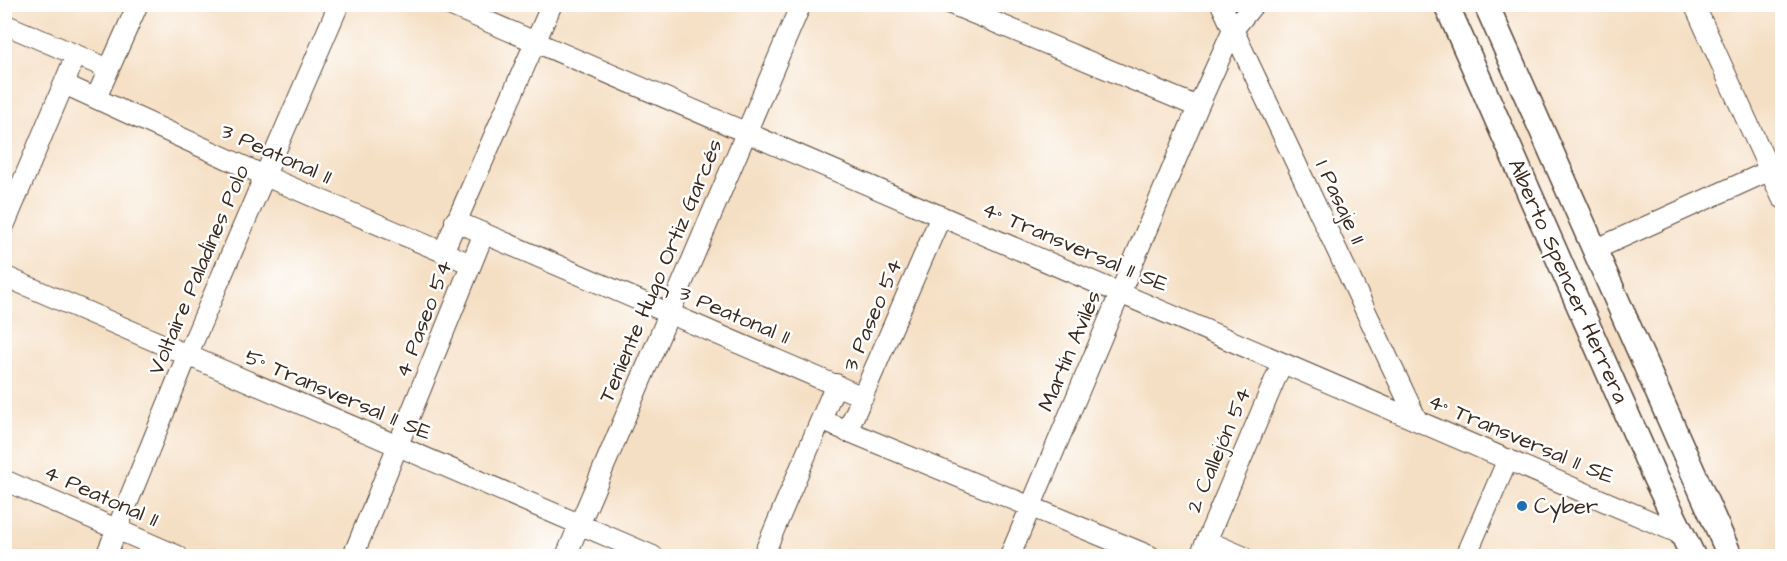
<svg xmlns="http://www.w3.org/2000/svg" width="1787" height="561" viewBox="0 0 1787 561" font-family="'Architects Daughter',sans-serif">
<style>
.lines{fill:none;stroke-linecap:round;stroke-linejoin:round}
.minor-casing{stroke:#574537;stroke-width:22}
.tertiary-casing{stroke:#574537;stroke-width:27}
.minor{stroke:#fff;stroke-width:20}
.tertiary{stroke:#fff;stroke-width:24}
.poi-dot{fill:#1f6fb2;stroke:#fff;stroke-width:2}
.labels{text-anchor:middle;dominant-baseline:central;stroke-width:5;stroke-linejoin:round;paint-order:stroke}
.street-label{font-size:22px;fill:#3b2a1e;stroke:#fff}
.poi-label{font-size:22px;fill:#3b2a1e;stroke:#fff;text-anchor:start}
</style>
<rect width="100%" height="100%" fill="#fff"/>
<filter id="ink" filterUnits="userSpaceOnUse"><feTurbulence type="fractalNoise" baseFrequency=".0167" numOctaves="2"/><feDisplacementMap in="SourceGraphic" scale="12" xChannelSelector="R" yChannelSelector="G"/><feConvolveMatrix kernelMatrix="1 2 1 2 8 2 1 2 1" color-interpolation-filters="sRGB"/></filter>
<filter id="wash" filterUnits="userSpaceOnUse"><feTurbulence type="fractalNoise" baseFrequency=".008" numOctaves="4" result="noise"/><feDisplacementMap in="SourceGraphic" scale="24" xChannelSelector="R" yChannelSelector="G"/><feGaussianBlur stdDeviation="1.35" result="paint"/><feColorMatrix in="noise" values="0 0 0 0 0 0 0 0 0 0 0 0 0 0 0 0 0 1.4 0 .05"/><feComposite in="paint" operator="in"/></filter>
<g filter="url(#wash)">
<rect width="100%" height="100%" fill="#f5dfc4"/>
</g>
<g filter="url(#ink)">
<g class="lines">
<g class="minor-casing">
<path id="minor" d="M 447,4 L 1683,535
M 951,4 L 1198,107
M 1221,4 L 1417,420
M 1694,4 L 1782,198
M 4,24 L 109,69
M 64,84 L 265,176 L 471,264
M 96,98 L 138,4
M 455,221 L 863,397
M 4,226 L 76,55
M 1594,250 L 1782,165
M 443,252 L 552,4
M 4,276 L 653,556
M 821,420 L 1150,556
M 847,432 L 941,216
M 4,480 L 178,556
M 1207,541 L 1242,556
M 106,556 L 187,356 L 339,4
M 353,556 L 484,233
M 566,556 L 801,4
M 763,556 L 836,384
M 1010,556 L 1198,107 L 1232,31 L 1254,4
M 1200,556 L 1282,363
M 1466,556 L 1508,459"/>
</g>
<g class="tertiary-casing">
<path id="tertiary" d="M 1446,4 L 1655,478 L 1693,556
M 1486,4 L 1730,556"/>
</g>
<use href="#minor" class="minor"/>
<use href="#tertiary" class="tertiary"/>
</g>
</g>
<circle class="poi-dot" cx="1522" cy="506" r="6"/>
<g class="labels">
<g class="street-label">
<text transform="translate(276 154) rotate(24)">3 Peatonal 11</text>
<text transform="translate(1340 202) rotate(65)">1 Pasaje 11</text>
<text transform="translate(1075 247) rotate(23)">4° Transversal 11 SE</text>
<text transform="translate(199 270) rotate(-67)">Voltaire Paladines Polo</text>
<text transform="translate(661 271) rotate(-67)">Teniente Hugo Ortiz Garcés</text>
<text transform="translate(1568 281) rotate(66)">Alberto Spencer Herrera</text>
<text transform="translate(734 315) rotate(23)">3 Peatonal 11</text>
<text transform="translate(873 315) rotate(-67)">3 Paseo 54</text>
<text transform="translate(424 319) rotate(-69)">4 Paseo 54</text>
<text transform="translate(1070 351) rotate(-67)">Martín Avilés</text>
<text transform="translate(338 395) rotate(23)">5° Transversal 11 SE</text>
<text transform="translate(1521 439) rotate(23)">4° Transversal 11 SE</text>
<text transform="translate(1219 450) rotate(-67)">2 Callejón 54</text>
<text transform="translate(101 496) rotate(24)">4 Peatonal 11</text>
</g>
<g class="poi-label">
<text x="1534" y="506">Cyber</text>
</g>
</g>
<rect width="1787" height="561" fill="none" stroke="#fff" stroke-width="24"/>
</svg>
